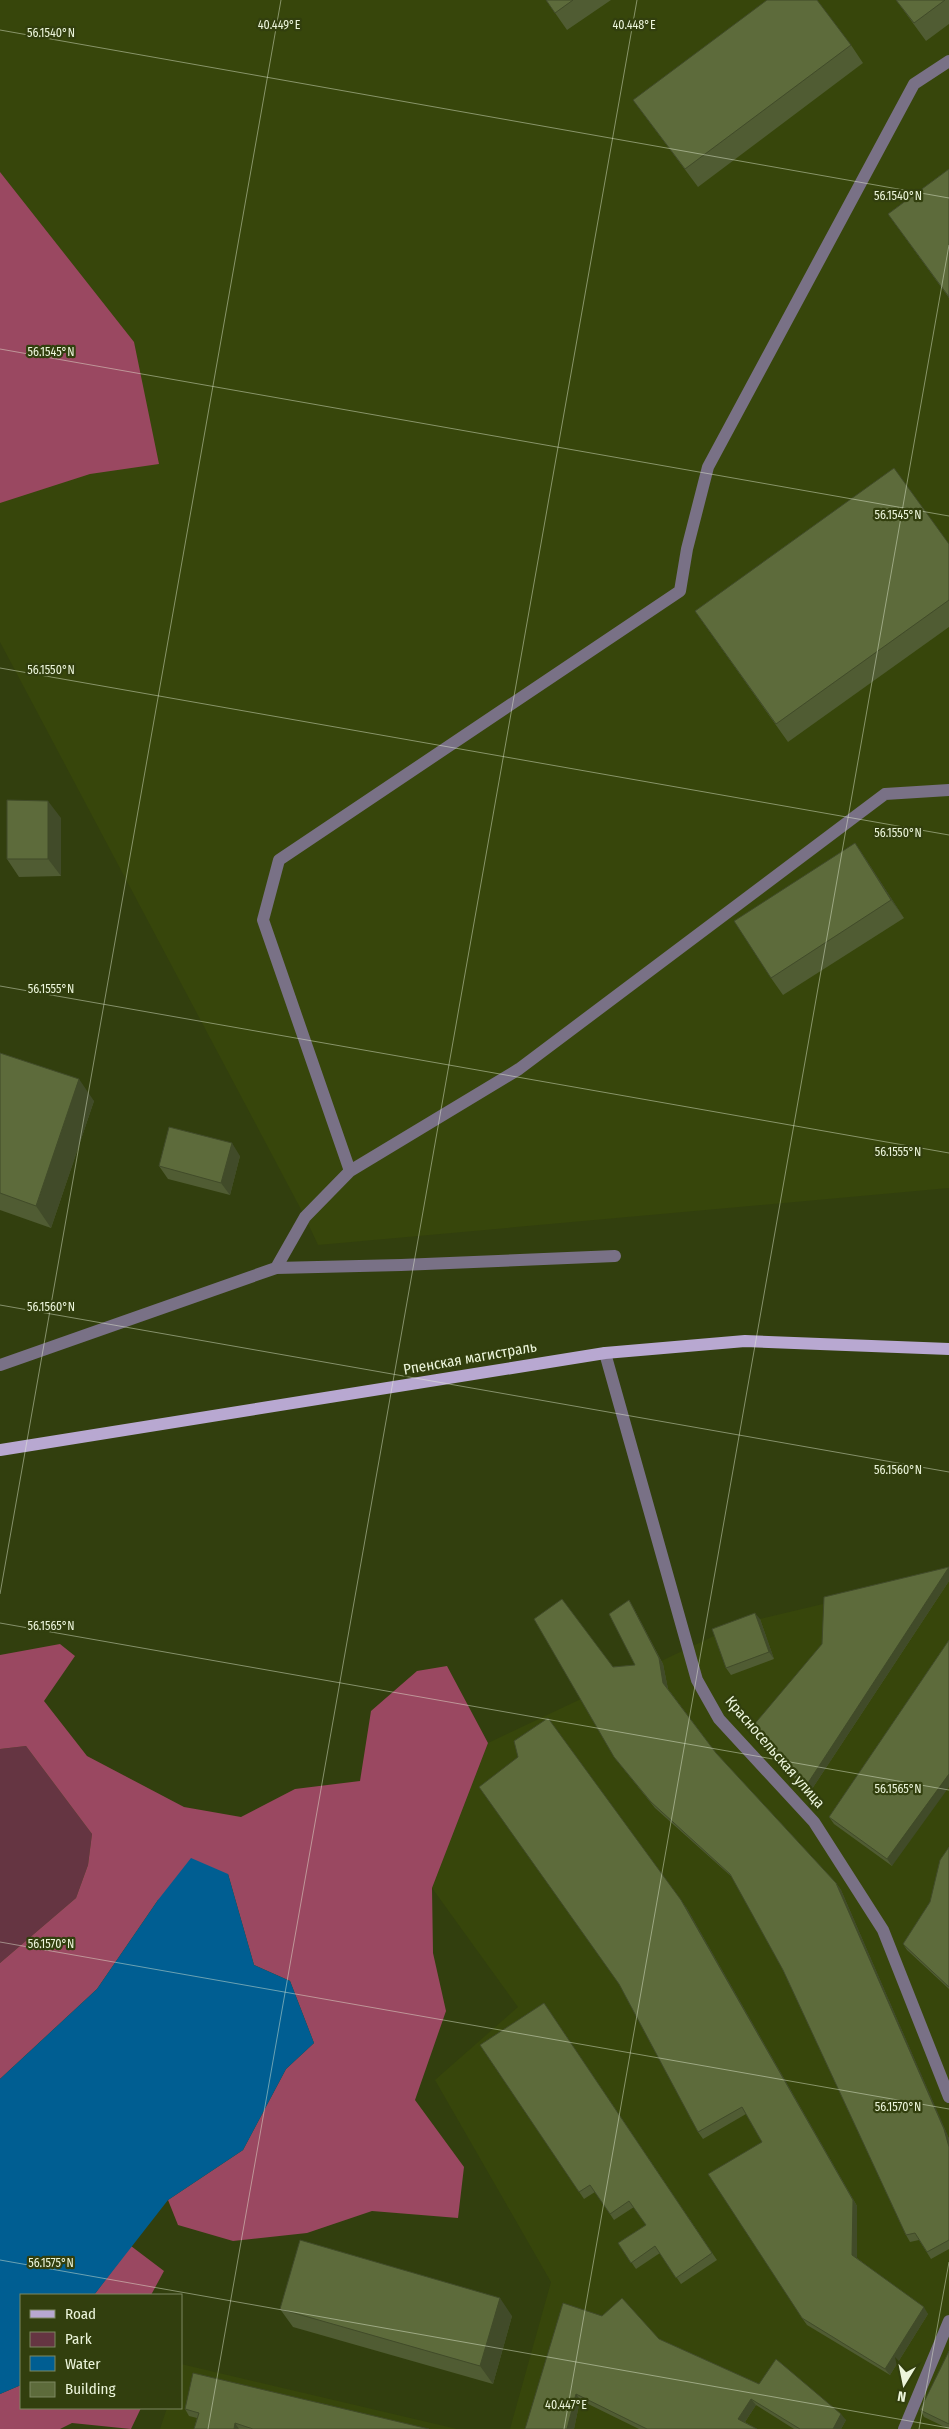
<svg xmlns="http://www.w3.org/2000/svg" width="949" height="2429" viewBox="0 0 949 2429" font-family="'Fira Sans Condensed',sans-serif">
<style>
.built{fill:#37460b}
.green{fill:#653542}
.forest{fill:#9a4861}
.water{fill:#005e92}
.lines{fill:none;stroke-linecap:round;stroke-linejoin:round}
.minor{stroke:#797186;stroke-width:12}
.major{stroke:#b8a8d1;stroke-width:12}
.wall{fill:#505c33}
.shaded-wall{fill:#414b29}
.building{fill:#5d6b3b;stroke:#414b29}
.ticks{fill:none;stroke:#ecf5db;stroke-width:1;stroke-opacity:0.45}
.labels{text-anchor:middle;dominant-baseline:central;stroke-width:4.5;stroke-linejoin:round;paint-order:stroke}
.street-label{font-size:15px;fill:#ecf5db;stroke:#323f0e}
.ticks-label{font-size:12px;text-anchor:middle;fill:#ecf5db;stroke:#323f0e;stroke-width:4.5;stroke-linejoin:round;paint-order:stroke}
</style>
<rect width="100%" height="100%" fill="#323f0e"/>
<path class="built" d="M 0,0 L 949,0 L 949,1188 L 318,1245 L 305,1217 L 0,642 Z
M 949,1574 L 949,2429 L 510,2429 L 551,2282 L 435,2080 L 518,2007 L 432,1888 L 488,1743 L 716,1635 L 760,1619 Z
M 181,2364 L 457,2429 L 160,2429 L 167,2408 L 181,2408 Z"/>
<path class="green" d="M 26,1746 L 92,1834 L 88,1865 L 76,1898 L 0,1963 L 0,1749 Z"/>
<path class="forest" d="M 0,172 L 134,342 L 159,464 L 90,474 L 0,503 Z
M 60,1644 L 75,1656 L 44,1701 L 87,1756 L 184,1807 L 241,1817 L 295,1789 L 360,1781 L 371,1711 L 417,1671 L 447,1666 L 488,1743 L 432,1888 L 433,1953 L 446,2011 L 415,2100 L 464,2167 L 458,2218 L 372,2211 L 307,2233 L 233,2241 L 178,2225 L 168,2200 L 243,2150 L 286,2069 L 314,2043 L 290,1981 L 254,1965 L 228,1874 L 158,1900 L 97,1989 L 0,2079 L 0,1963 L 76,1898 L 88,1865 L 92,1834 L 26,1746 L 0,1749 L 0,1655 Z
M 131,2246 L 164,2271 L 151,2295 L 94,2295 Z
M 21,2385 L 21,2408 L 141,2408 L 131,2429 L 72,2423 L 60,2429 L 0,2429 L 0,2394 Z"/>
<path class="water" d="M 191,1858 L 228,1874 L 254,1965 L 290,1981 L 314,2043 L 286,2069 L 243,2150 L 168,2200 L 94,2295 L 21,2295 L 21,2385 L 0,2394 L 0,2079 L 97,1989 L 158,1900 Z"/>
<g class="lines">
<path class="minor" d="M 949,61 L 914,84 L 708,467 L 687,549 L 680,591 L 279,860 L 263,920 L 350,1171 L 519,1069 L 885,794 L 949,790
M 276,1268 L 305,1217 L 350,1171
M 605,1353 L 697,1680 L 719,1719 L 814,1822 L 883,1930 L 949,2097
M 0,1365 L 276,1268 L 401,1265 L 615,1256
M 904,2429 L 949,2321"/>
<path class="major" d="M 0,1450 L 605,1353 L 745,1341 L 949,1349"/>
</g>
<path class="wall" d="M 546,0 L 611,0 L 567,30 Z
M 896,0 L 949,0 L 949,24 L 926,41 Z
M 851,45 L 863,63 L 698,187 L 633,100 Z
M 949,169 L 949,298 L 888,214 Z
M 949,544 L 949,627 L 788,742 L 695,611 Z
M 61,818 L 61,876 L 19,877 L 7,859 Z
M 855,843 L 867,861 L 904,918 L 783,995 L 771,978 Z
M 0,1053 L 94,1101 L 51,1228 L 0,1210 Z
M 240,1156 L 230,1195 L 168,1179 L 159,1166 Z
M 949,1567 L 949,1581 L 808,1795 L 752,1727 Z
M 629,1600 L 633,1607 L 663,1664 L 668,1689 L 716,1753 L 836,1883 L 841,1890 L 949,2139 L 949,2249 L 931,2259 L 919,2240 L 910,2242 L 906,2235 L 783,1970 L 733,1878 L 655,1808 L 614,1757 L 613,1667 L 635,1665 Z
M 760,1619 L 774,1659 L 731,1675 L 726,1668 Z
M 949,1640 L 892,1866 L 834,1824 L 829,1817 Z
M 949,1847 L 949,1989 L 907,1950 L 903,1944 L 930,1902 Z
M 686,1907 L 857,2206 L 857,2258 L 928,2314 L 890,2375 L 807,2325 L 802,2318 L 762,2142 L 746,2114 L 703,2139 L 698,2132 Z
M 544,2003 L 717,2260 L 681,2284 L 660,2253 L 636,2269 L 618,2243 L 646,2225 L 634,2207 L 614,2220 L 595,2192 L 584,2199 L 480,2045 Z
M 563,2303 L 659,2339 L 759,2384 L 846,2420 L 841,2429 L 794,2429 L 756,2405 L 745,2422 L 757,2429 L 639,2429 L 580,2400 L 574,2429 Z
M 280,2309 L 512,2316 L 493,2384 L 293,2327 Z
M 949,2351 L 949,2429 L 924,2417 L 920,2410 Z
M 185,2409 L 429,2429 L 194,2429 L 197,2418 L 189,2416 Z"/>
<path class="shaded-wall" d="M 48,801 L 61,818 L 61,876 L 48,859 Z
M 855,843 L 867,861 L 904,918 L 891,900 Z
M 79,1079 L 94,1101 L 51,1228 L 36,1206 Z
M 232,1143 L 240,1156 L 230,1195 L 221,1183 Z
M 949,1567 L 949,1581 L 808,1795 L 804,1789 Z
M 629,1600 L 633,1607 L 663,1664 L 668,1689 L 663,1683 Z
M 755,1613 L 760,1619 L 774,1659 L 769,1652 Z
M 949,1774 L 949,1787 L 892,1866 L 887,1859 Z
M 836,1883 L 841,1890 L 948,2136 L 949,2139 L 949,2147 Z
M 681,1900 L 686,1907 L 857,2206 L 857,2261 L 852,2255 Z
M 500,2298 L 512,2316 L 493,2384 L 480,2366 Z
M 924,2307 L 928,2314 L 890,2375 L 885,2369 Z
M 576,2394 L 580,2400 L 574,2429 L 567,2429 Z
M 751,2399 L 756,2405 L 743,2425 L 738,2419 Z
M 841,2414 L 846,2420 L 841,2429 L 833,2429 Z
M 235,2423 L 239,2429 L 234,2429 Z"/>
<path class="building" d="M 546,0 L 573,0 L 555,13 Z
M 767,0 L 817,0 L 851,45 L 685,169 L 633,100 Z
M 896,0 L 945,0 L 914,23 Z
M 949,169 L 949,297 L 888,214 Z
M 894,468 L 949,544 L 949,600 L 776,724 L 695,611 Z
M 7,800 L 48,801 L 48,859 L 7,859 Z
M 855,843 L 891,900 L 771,978 L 734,921 Z
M 0,1053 L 79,1079 L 36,1206 L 0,1193 Z
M 169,1127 L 232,1143 L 221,1183 L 159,1166 Z
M 949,1567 L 804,1789 L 752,1727 L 822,1644 L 824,1597 Z
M 562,1599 L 613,1667 L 635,1665 L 609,1614 L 629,1600 L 659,1658 L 663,1683 L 716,1753 L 836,1883 L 944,2129 L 949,2147 L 949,2240 L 927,2252 L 915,2233 L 906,2235 L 783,1970 L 730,1874 L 651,1802 L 614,1757 L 534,1619 Z
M 755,1613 L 769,1652 L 726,1668 L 712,1629 Z
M 949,1640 L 949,1774 L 887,1859 L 829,1817 Z
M 548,1718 L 681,1900 L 853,2200 L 852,2255 L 924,2307 L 885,2369 L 802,2318 L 708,2174 L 762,2142 L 742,2107 L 698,2132 L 619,1984 L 479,1787 L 518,1757 L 514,1741 Z
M 949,1847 L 949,1987 L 903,1944 L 930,1902 L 940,1860 Z
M 544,2003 L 712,2253 L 676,2278 L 655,2246 L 631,2263 L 618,2243 L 646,2225 L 629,2201 L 610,2214 L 590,2185 L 579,2192 L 480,2045 Z
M 300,2240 L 500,2298 L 480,2366 L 280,2309 Z
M 622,2298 L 659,2339 L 759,2384 L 776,2359 L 841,2414 L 833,2429 L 800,2429 L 751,2399 L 738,2419 L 757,2429 L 647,2429 L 576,2394 L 567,2429 L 525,2429 L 563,2303 L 602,2316 Z
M 949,2351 L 949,2424 L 920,2410 Z
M 193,2373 L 429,2429 L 253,2429 L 235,2423 L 234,2429 L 194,2429 L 199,2413 L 185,2409 Z"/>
<path class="ticks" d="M 0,30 L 949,198M 0,349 L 949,516M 0,668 L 949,835M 0,986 L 949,1153M 0,1305 L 949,1472M 0,1594 L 281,0M 0,1623 L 949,1790M 0,1942 L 949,2109M 0,2260 L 949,2428M 208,2429 L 637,0M 564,2429 L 949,245M 919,2429 L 949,2262"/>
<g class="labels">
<g class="street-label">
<text transform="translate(470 1358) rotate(-10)">Рпенская магистраль</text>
<text transform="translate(775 1752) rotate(49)">Красносельская улица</text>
</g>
</g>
<g class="ticks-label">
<text x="279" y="29">40.449°E</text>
<text x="634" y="29">40.448°E</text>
<text x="51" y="37">56.1540°N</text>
<text x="898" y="200">56.1540°N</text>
<text x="51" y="356">56.1545°N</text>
<text x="898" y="519">56.1545°N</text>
<text x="51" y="674">56.1550°N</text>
<text x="898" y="837">56.1550°N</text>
<text x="51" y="993">56.1555°N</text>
<text x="898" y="1156">56.1555°N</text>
<text x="51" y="1311">56.1560°N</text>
<text x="898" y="1474">56.1560°N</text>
<text x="51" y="1630">56.1565°N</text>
<text x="898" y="1793">56.1565°N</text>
<text x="51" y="1948">56.1570°N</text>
<text x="898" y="2111">56.1570°N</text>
<text x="51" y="2267">56.1575°N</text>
<text x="566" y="2409">40.447°E</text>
</g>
<rect x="20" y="2294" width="162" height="115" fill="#323f0e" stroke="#7c8860"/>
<rect x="30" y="2310" width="25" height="8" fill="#b8a8d1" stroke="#7c8860"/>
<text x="65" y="2319" font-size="15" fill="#ecf5db">Road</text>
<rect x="30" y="2332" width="25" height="15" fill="#653542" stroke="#7c8860"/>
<text x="65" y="2344" font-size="15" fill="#ecf5db">Park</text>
<rect x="30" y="2356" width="25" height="15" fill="#005e92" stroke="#7c8860"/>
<text x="65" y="2369" font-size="15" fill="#ecf5db">Water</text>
<rect x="30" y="2382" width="25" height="15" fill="#5d6b3b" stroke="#7c8860"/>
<text x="65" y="2394" font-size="15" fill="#ecf5db">Building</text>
<g transform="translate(904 2384) rotate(190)" stroke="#323f0e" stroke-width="4" paint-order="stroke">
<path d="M0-4L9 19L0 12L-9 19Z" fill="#ecf5db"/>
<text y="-8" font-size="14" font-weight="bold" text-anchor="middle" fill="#ecf5db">N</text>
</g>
</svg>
